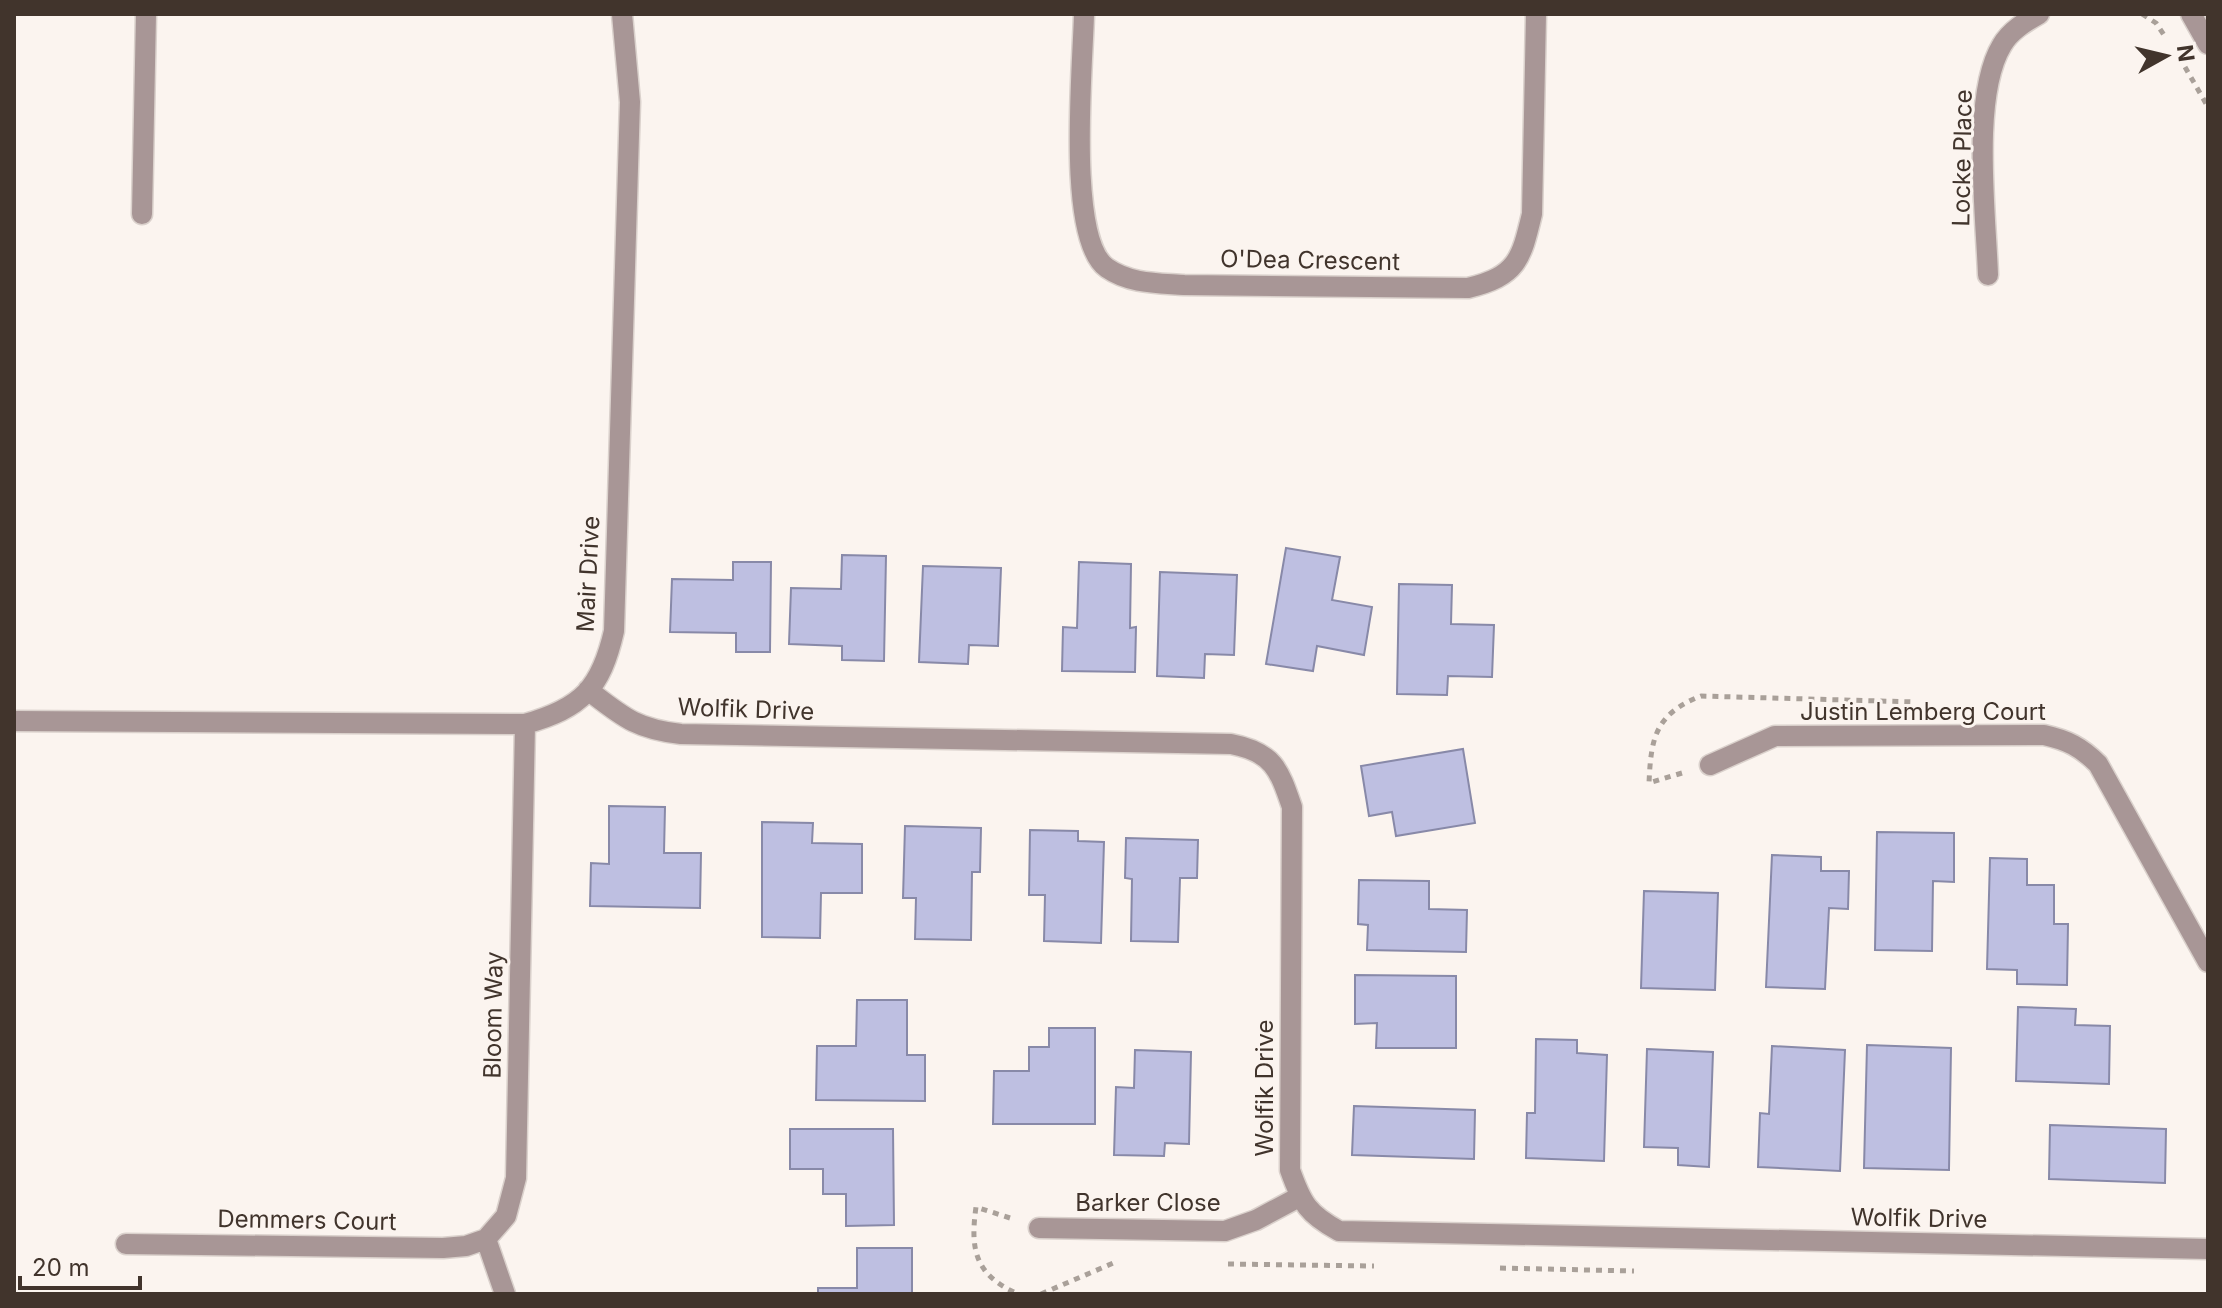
<svg xmlns="http://www.w3.org/2000/svg" width="2222" height="1308" viewBox="0 0 2222 1308" font-family="Inter,sans-serif">
<style>
.building{fill:#bebfe1;stroke:#8889a8;stroke-width:2}
.lines{fill:none;stroke-linecap:round;stroke-linejoin:round}
.minor-casing{stroke:#dad1cc;stroke-width:23}
.path{stroke:#a9a099;stroke-width:5;stroke-dasharray:6 6;stroke-linecap:butt}
.minor{stroke:#a89696;stroke-width:20}
.labels{text-anchor:middle;dominant-baseline:central;stroke-width:6;stroke-linejoin:round;paint-order:stroke}
.street-label{font-size:24px;fill:#41342c;stroke:#fbf4ef}
</style>
<rect width="100%" height="100%" fill="#fbf4ef"/>
<path class="building" d="M 1286,548 L 1340,557 L 1332,600 L 1372,607 L 1364,655 L 1317,646 L 1313,671 L 1266,664 Z
M 842,555 L 886,556 L 884,661 L 842,660 L 842,646 L 789,644 L 791,588 L 841,589 Z
M 733,562 L 771,562 L 770,652 L 736,652 L 736,633 L 670,632 L 672,579 L 733,580 Z
M 1079,562 L 1131,564 L 1130,628 L 1136,627 L 1135,672 L 1062,671 L 1063,627 L 1077,628 Z
M 923,566 L 1001,568 L 998,646 L 969,645 L 968,664 L 919,662 Z
M 1160,572 L 1237,575 L 1234,655 L 1205,654 L 1204,678 L 1157,676 Z
M 1399,584 L 1452,585 L 1451,624 L 1494,625 L 1492,677 L 1448,676 L 1447,695 L 1397,694 Z
M 1463,749 L 1475,823 L 1396,836 L 1392,812 L 1369,816 L 1361,766 Z
M 609,806 L 665,807 L 664,853 L 701,853 L 700,908 L 590,906 L 591,863 L 609,864 Z
M 762,822 L 813,823 L 812,843 L 862,844 L 862,893 L 821,893 L 820,938 L 762,937 Z
M 905,826 L 981,828 L 980,872 L 972,872 L 971,940 L 915,939 L 916,898 L 903,898 Z
M 1030,830 L 1078,831 L 1078,841 L 1104,842 L 1101,943 L 1044,941 L 1045,895 L 1029,895 Z
M 1877,832 L 1954,833 L 1954,882 L 1933,881 L 1932,951 L 1875,950 Z
M 1126,838 L 1198,840 L 1197,878 L 1180,878 L 1178,942 L 1131,941 L 1132,879 L 1125,878 Z
M 1772,855 L 1821,857 L 1821,871 L 1849,871 L 1848,909 L 1829,908 L 1825,989 L 1766,987 Z
M 1990,858 L 2027,859 L 2027,885 L 2054,885 L 2054,924 L 2068,924 L 2067,985 L 2017,984 L 2017,970 L 1987,969 Z
M 1359,880 L 1429,881 L 1429,909 L 1467,910 L 1466,952 L 1367,950 L 1368,925 L 1358,924 Z
M 1644,891 L 1718,893 L 1715,990 L 1641,988 Z
M 1355,975 L 1456,976 L 1456,1048 L 1376,1048 L 1377,1023 L 1355,1024 Z
M 857,1000 L 907,1000 L 907,1055 L 925,1055 L 925,1101 L 816,1100 L 817,1046 L 856,1046 Z
M 2018,1007 L 2076,1009 L 2075,1025 L 2110,1026 L 2109,1084 L 2016,1081 Z
M 1049,1028 L 1095,1028 L 1095,1124 L 993,1124 L 994,1071 L 1029,1071 L 1029,1047 L 1049,1047 Z
M 1536,1039 L 1577,1040 L 1577,1053 L 1607,1055 L 1604,1161 L 1526,1158 L 1527,1113 L 1535,1113 Z
M 1867,1045 L 1951,1048 L 1949,1170 L 1864,1168 Z
M 1772,1046 L 1845,1050 L 1840,1171 L 1758,1167 L 1760,1113 L 1769,1114 Z
M 1647,1049 L 1713,1052 L 1709,1167 L 1678,1165 L 1678,1148 L 1644,1147 Z
M 1135,1050 L 1191,1052 L 1189,1144 L 1165,1143 L 1164,1156 L 1114,1155 L 1116,1087 L 1134,1088 Z
M 1354,1106 L 1475,1110 L 1474,1159 L 1352,1155 Z
M 2050,1125 L 2166,1129 L 2165,1183 L 2049,1179 Z
M 790,1129 L 893,1129 L 894,1225 L 846,1226 L 846,1194 L 823,1194 L 823,1169 L 790,1169 Z
M 857,1248 L 912,1248 L 912,1294 L 818,1294 L 818,1288 L 857,1288 Z"/>
<g class="lines">
<g class="minor-casing">
<path id="minor" d="M 1084,14 C 1083,64 1066,240 1107,268 C 1130,284 1158,283 1184,285 L 1468,288 C 1517,276 1521,260 1532,214 L 1536,14
M 2191,14 L 2208,44
M 142,214 L 146,14
M 1988,275 C 1986,215 1971,96 2002,45 C 2010,31 2025,22 2039,14
M 588,690 C 623,717 636,729 681,734 L 1231,744 C 1273,752 1279,769 1292,807 L 1290,1170 C 1302,1204 1308,1214 1339,1231 L 2208,1249
M 14,721 L 525,724 C 582,708 601,688 614,631 L 630,102 L 622,14
M 1710,765 L 1775,736 L 2044,735 C 2067,740 2081,747 2098,764 L 2208,962
M 1039,1228 L 1225,1231 L 1256,1220 L 1299,1197
M 126,1244 L 443,1248 L 466,1246 L 486,1239
M 505,1294 L 486,1239 L 506,1216 L 516,1178 L 525,724"/>
</g>
<path class="path" d="M 2142,14 L 2156,23 L 2164,35
M 2185,67 L 2208,107
M 1682,773 L 1649,783 C 1651,738 1655,714 1701,696 L 1916,702
M 1010,1218 L 976,1207 C 970,1250 975,1275 1018,1294
M 1228,1264 L 1374,1266
M 1500,1268 L 1634,1271
M 1041,1294 L 1118,1261"/>
<use href="#minor" class="minor"/>
</g>
<g class="labels">
<g class="street-label">
<text transform="translate(1962 158) rotate(-89)">Locke Place</text>
<text transform="translate(1310 260) rotate(1)">O'Dea Crescent</text>
<text transform="translate(588 574) rotate(-87)">Mair Drive</text>
<text transform="translate(746 709) rotate(2)">Wolfik Drive</text>
<text x="1923" y="711">Justin Lemberg Court</text>
<text transform="translate(493 1015) rotate(-89)">Bloom Way</text>
<text transform="translate(1264 1088) rotate(-90)">Wolfik Drive</text>
<text x="1148" y="1202">Barker Close</text>
<text transform="translate(1919 1218) rotate(1)">Wolfik Drive</text>
<text transform="translate(307 1220) rotate(1)">Demmers Court</text>
</g>
</g>
<rect width="2222" height="1308" fill="none" stroke="#41342c" stroke-width="32"/>
<g transform="translate(2166 56) rotate(82)" stroke="#fbf4ef" stroke-width="6" paint-order="stroke">
<path d="M0-6L14 30L0 20L-14 30Z" fill="#41342c"/>
<text y="-12" font-size="22" font-weight="bold" text-anchor="middle" fill="#41342c">N</text>
</g>
<path d="M20 1276v12h120v-12" fill="none" stroke="#41342c" stroke-width="4"/>
<text x="32" y="1276" font-size="24" fill="#41342c" stroke="#fbf4ef" stroke-width="6" paint-order="stroke">20 m</text>
</svg>
